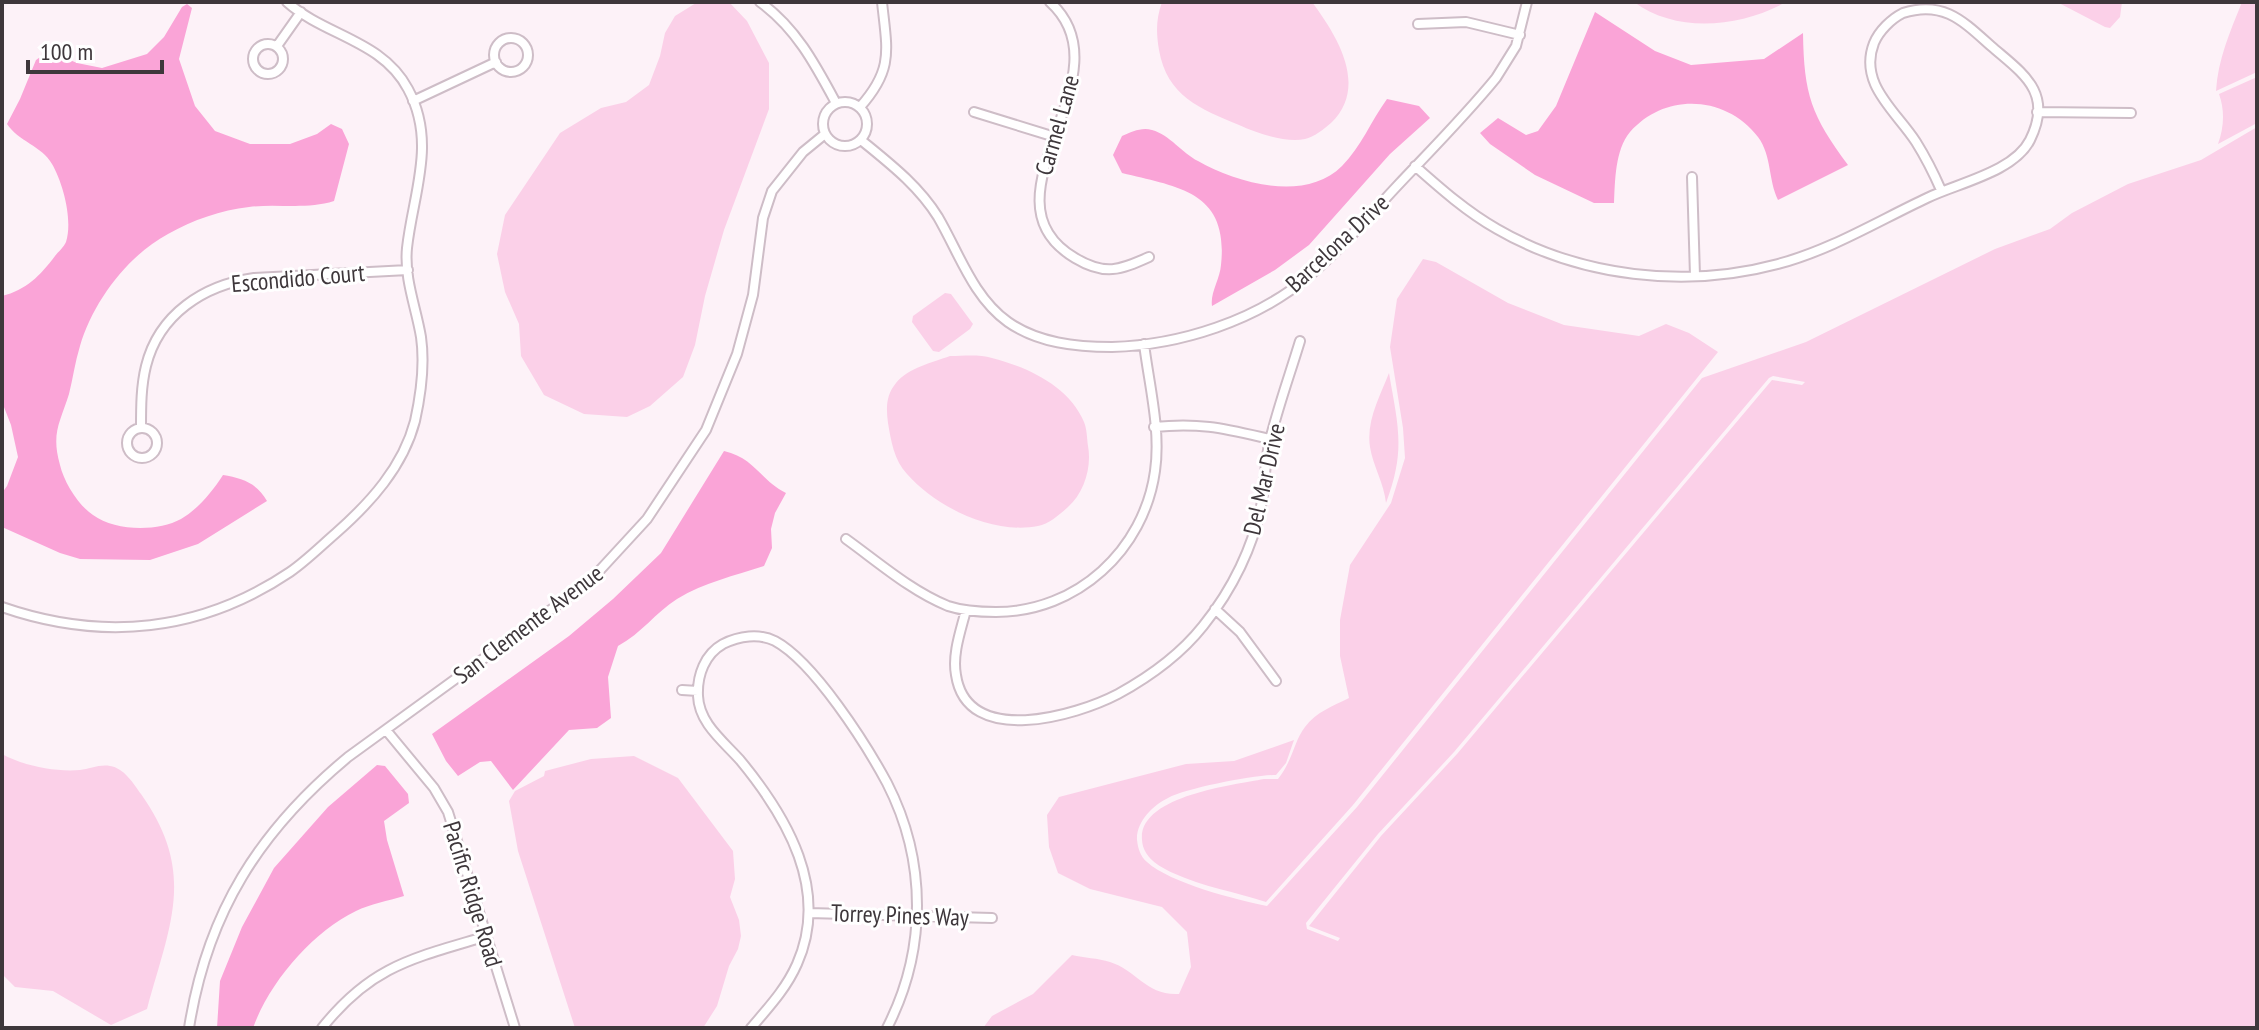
<svg xmlns="http://www.w3.org/2000/svg" width="2259" height="1030" viewBox="0 0 2259 1030" font-family="'PT Sans Narrow',sans-serif">
<style>
.green{fill:#fbd0e8;fill-rule:evenodd}
.water{fill:#faa4d7}
.lines{fill:none;stroke-linecap:round;stroke-linejoin:round}
.minor-casing{stroke:#cebdc7;stroke-width:12}
.minor{stroke:#fff;stroke-width:8}
.labels{text-anchor:middle;dominant-baseline:central;stroke-width:6;stroke-linejoin:round;paint-order:stroke}
.street-label{font-size:24px;fill:#3e373b;stroke:#fff}
</style>
<rect width="100%" height="100%" fill="#fdf2f8"/>
<path class="green" d="M 729,2 L 747,21 L 769,63 L 769,109 L 724,230 L 705,296 L 695,345 L 683,377 L 650,406 L 627,417 L 584,414 L 544,395 L 521,356 L 519,324 L 505,292 L 497,254 L 505,215 L 560,133 L 601,108 L 626,102 L 649,85 L 660,56 L 665,33 L 675,16 L 696,3 Z
M 1162,2 L 1312,2 C 1337,36 1369,86 1331,123 C 1324,129 1314,137 1305,139 C 1285,143 1257,133 1239,125 C 1200,109 1167,96 1159,50 C 1156,32 1156,19 1162,2 Z
M 1634,2 L 1786,2 C 1741,27 1677,34 1634,2 Z
M 2057,2 L 2122,2 L 2120,17 L 2110,28 L 2105,27 Z
M 2242,2 L 2257,2 L 2257,72 L 2216,91 C 2218,59 2230,32 2242,2 Z
M 2257,77 L 2257,123 L 2218,144 C 2224,127 2225,111 2219,94 Z
M 2257,127 L 2257,1028 L 983,1028 L 992,1016 L 1033,994 L 1072,955 C 1084,958 1098,958 1110,962 C 1136,970 1147,996 1179,994 L 1191,967 L 1187,932 L 1162,907 L 1090,889 L 1058,873 L 1049,847 L 1047,815 L 1059,797 L 1186,764 L 1234,761 L 1294,740 L 1286,763 L 1276,775 C 1254,775 1187,788 1168,798 C 1153,805 1136,822 1137,840 C 1138,848 1140,856 1147,862 C 1170,883 1237,900 1267,906 L 1357,807 L 1702,378 L 1806,342 L 1995,249 L 2050,229 L 2072,213 L 2128,184 L 2201,160 ZM 1773,376 L 1805,382 L 1802,385 L 1772,380 L 1457,754 L 1381,836 L 1309,926 L 1340,938 L 1338,941 L 1307,929 L 1306,923 L 1378,834 L 1454,752 L 1769,378 Z
M 1423,259 L 1436,262 L 1508,303 L 1564,325 L 1639,336 L 1666,324 L 1689,333 L 1718,352 L 1353,805 L 1266,902 C 1236,892 1203,887 1173,873 C 1158,866 1143,857 1142,840 C 1138,796 1233,785 1264,779 L 1278,779 C 1293,760 1294,741 1305,727 C 1316,712 1333,706 1349,698 L 1340,656 L 1340,620 L 1350,565 L 1391,503 L 1405,458 L 1403,428 L 1390,347 L 1397,299 Z
M 945,293 L 951,294 L 973,324 L 970,329 L 939,352 L 933,351 L 912,322 L 913,316 Z
M 950,356 C 963,356 979,354 992,358 C 1027,367 1069,386 1084,422 C 1087,429 1087,439 1088,446 C 1092,467 1084,493 1068,507 C 1059,515 1049,524 1038,526 C 993,535 936,507 907,474 C 894,460 891,441 888,423 C 886,408 886,395 896,383 C 908,368 933,362 950,356 Z
M 1389,373 C 1398,426 1406,450 1386,503 C 1384,483 1373,466 1370,447 C 1366,421 1380,396 1389,373 Z
M 2,754 C 24,766 55,772 80,770 C 89,769 100,764 110,766 C 124,768 133,783 141,794 C 197,873 170,924 147,1009 L 111,1025 L 53,991 L 15,987 L 2,974 Z
M 634,756 L 678,778 L 733,851 L 735,879 L 730,897 L 739,920 L 741,936 L 738,949 L 729,966 L 717,1006 L 703,1028 L 575,1028 L 518,851 L 509,801 L 515,791 L 544,776 L 545,771 L 591,759 Z"/>
<path class="water" d="M 187,4 L 192,8 L 179,59 L 195,106 L 215,131 L 250,144 L 290,144 L 317,134 L 331,124 L 342,129 L 349,144 L 334,201 C 306,210 277,203 249,207 C 221,210 193,220 168,234 C 127,256 93,302 80,346 C 75,362 73,378 69,394 C 60,423 51,433 60,465 C 64,482 78,505 93,515 C 115,531 157,532 181,519 C 198,509 212,492 223,475 C 242,478 257,483 267,501 L 198,544 L 150,560 L 80,559 L 60,553 L 2,527 L 2,493 L 7,486 L 18,457 L 11,425 L 2,402 L 2,296 C 26,290 40,276 55,256 C 58,252 64,247 66,242 C 73,220 63,183 52,164 C 42,146 18,141 7,124 L 20,99 L 36,60 L 43,55 L 56,54 L 77,63 L 102,68 L 147,54 L 164,37 L 182,7 Z
M 1595,12 L 1655,51 L 1691,65 L 1764,59 L 1803,33 C 1804,95 1811,115 1848,165 L 1778,200 C 1768,180 1772,156 1758,137 C 1726,95 1665,92 1630,132 C 1615,150 1615,181 1614,203 L 1594,203 L 1535,175 L 1490,144 L 1480,133 L 1498,118 L 1526,135 L 1538,131 L 1556,106 Z
M 1387,99 L 1419,106 L 1430,118 L 1390,154 L 1309,245 L 1275,270 L 1212,306 C 1210,293 1220,279 1221,265 C 1229,191 1178,187 1122,173 L 1113,155 L 1122,136 C 1132,132 1141,127 1152,130 C 1170,135 1182,153 1198,161 C 1237,183 1305,203 1342,166 C 1361,147 1371,121 1387,99 Z
M 724,451 C 755,458 761,481 786,493 L 775,513 L 771,529 L 772,548 L 764,566 C 734,576 705,582 677,599 C 655,613 642,633 618,646 L 608,677 L 611,718 L 597,728 L 569,730 L 513,790 L 491,761 L 480,762 L 458,776 L 446,761 L 432,734 L 569,636 L 613,599 L 661,553 Z
M 377,765 L 385,766 L 408,794 L 409,803 L 384,821 L 387,840 L 404,896 C 388,901 370,904 356,911 C 312,932 269,983 253,1028 L 217,1028 L 220,981 L 242,927 L 274,868 L 328,807 Z"/>
<g class="lines">
<g class="minor-casing">
<path id="minor" d="M 760,2 C 796,28 815,64 836,103
M 1050,2 C 1132,76 973,198 1075,258 C 1105,276 1120,270 1149,257
M 1418,24 L 1466,22 L 1520,35
M494 55a17 17 0 1 1 34 0a17 17 0 1 1-34 0Z
M253 59a15 15 0 1 1 30 0a15 15 0 1 1-30 0Z
M 277,46 L 301,12
M 413,101 L 496,62
M823 124a22 22 0 1 1 44 0a22 22 0 1 1-44 0Z
M 860,107 C 894,69 887,50 882,2
M 974,112 L 1055,137
M 2037,112 L 2131,113
M 861,140 C 889,163 918,185 938,217 C 959,253 973,297 1008,322 C 1038,343 1076,347 1112,347 C 1180,345 1256,321 1309,276 C 1341,249 1369,216 1398,185 C 1431,150 1465,116 1496,78 L 1516,46 L 1527,2
M 1415,166 C 1441,189 1467,212 1497,229 C 1580,277 1685,289 1778,264 C 1831,250 1878,221 1927,198 C 1958,183 2014,172 2030,140 C 2054,92 2022,73 1991,46 C 1963,21 1943,0 1903,13 C 1891,19 1879,31 1874,43 C 1858,84 1896,111 1916,142 C 1926,158 1934,174 1941,190
M 1692,177 L 1695,276
M 1154,427 C 1201,422 1226,429 1270,439
M127 443a15 15 0 1 1 30 0a15 15 0 1 1-30 0Z
M 141,428 C 141,407 141,386 146,366 C 159,314 204,285 254,278 L 408,270
M 846,539 C 878,562 911,591 948,606 C 963,611 981,612 996,612 C 1077,612 1144,550 1155,471 C 1161,430 1149,384 1144,344
M 2,607 C 103,642 201,632 290,572 C 306,561 321,546 336,533 C 370,503 403,467 415,421 C 421,394 425,365 421,337 C 416,307 404,279 407,248 C 413,193 437,143 408,89 C 382,40 325,36 287,2
M 1215,609 L 1240,632 L 1276,681
M 966,610 C 961,630 952,654 956,675 C 967,748 1076,716 1118,694 C 1149,677 1180,655 1203,626 C 1232,590 1254,546 1262,501 C 1265,481 1265,460 1270,440 C 1278,407 1290,374 1300,341
M 682,690 L 698,691
M 386,730 L 434,788 L 448,812 L 515,1028
M 809,913 L 992,918
M 189,1028 C 207,913 259,831 348,757 L 589,582 L 647,519 L 706,430 L 737,354 L 753,295 L 763,218 L 772,191 L 803,152 L 825,134
M 322,1028 C 372,965 414,958 487,936
M 751,1028 C 768,1008 786,989 797,964 C 830,890 787,817 740,760 C 723,741 699,723 698,696 C 697,675 705,654 723,644 C 739,636 759,633 775,641 C 814,662 866,744 887,783 C 927,861 927,950 887,1028"/>
</g>
<use href="#minor" class="minor"/>
</g>
<g class="labels">
<g class="street-label">
<text transform="translate(1057 125) rotate(-74)">Carmel Lane</text>
<text transform="translate(1337 243) rotate(-43)">Barcelona Drive</text>
<text transform="translate(298 278) rotate(-5)">Escondido Court</text>
<text transform="translate(1264 479) rotate(-77)">Del Mar Drive</text>
<text transform="translate(528 624) rotate(-37)">San Clemente Avenue</text>
<text transform="translate(473 894) rotate(73)">Pacific Ridge Road</text>
<text transform="translate(900 915) rotate(2)">Torrey Pines Way</text>
</g>
</g>
<rect width="2259" height="1030" fill="none" stroke="#3e373b" stroke-width="8"/>
<path d="M28 60v12h134v-12" fill="none" stroke="#3e373b" stroke-width="4"/>
<text x="40" y="60" font-size="24" fill="#3e373b" stroke="#ffffff" stroke-width="6" paint-order="stroke">100 m</text>
</svg>
